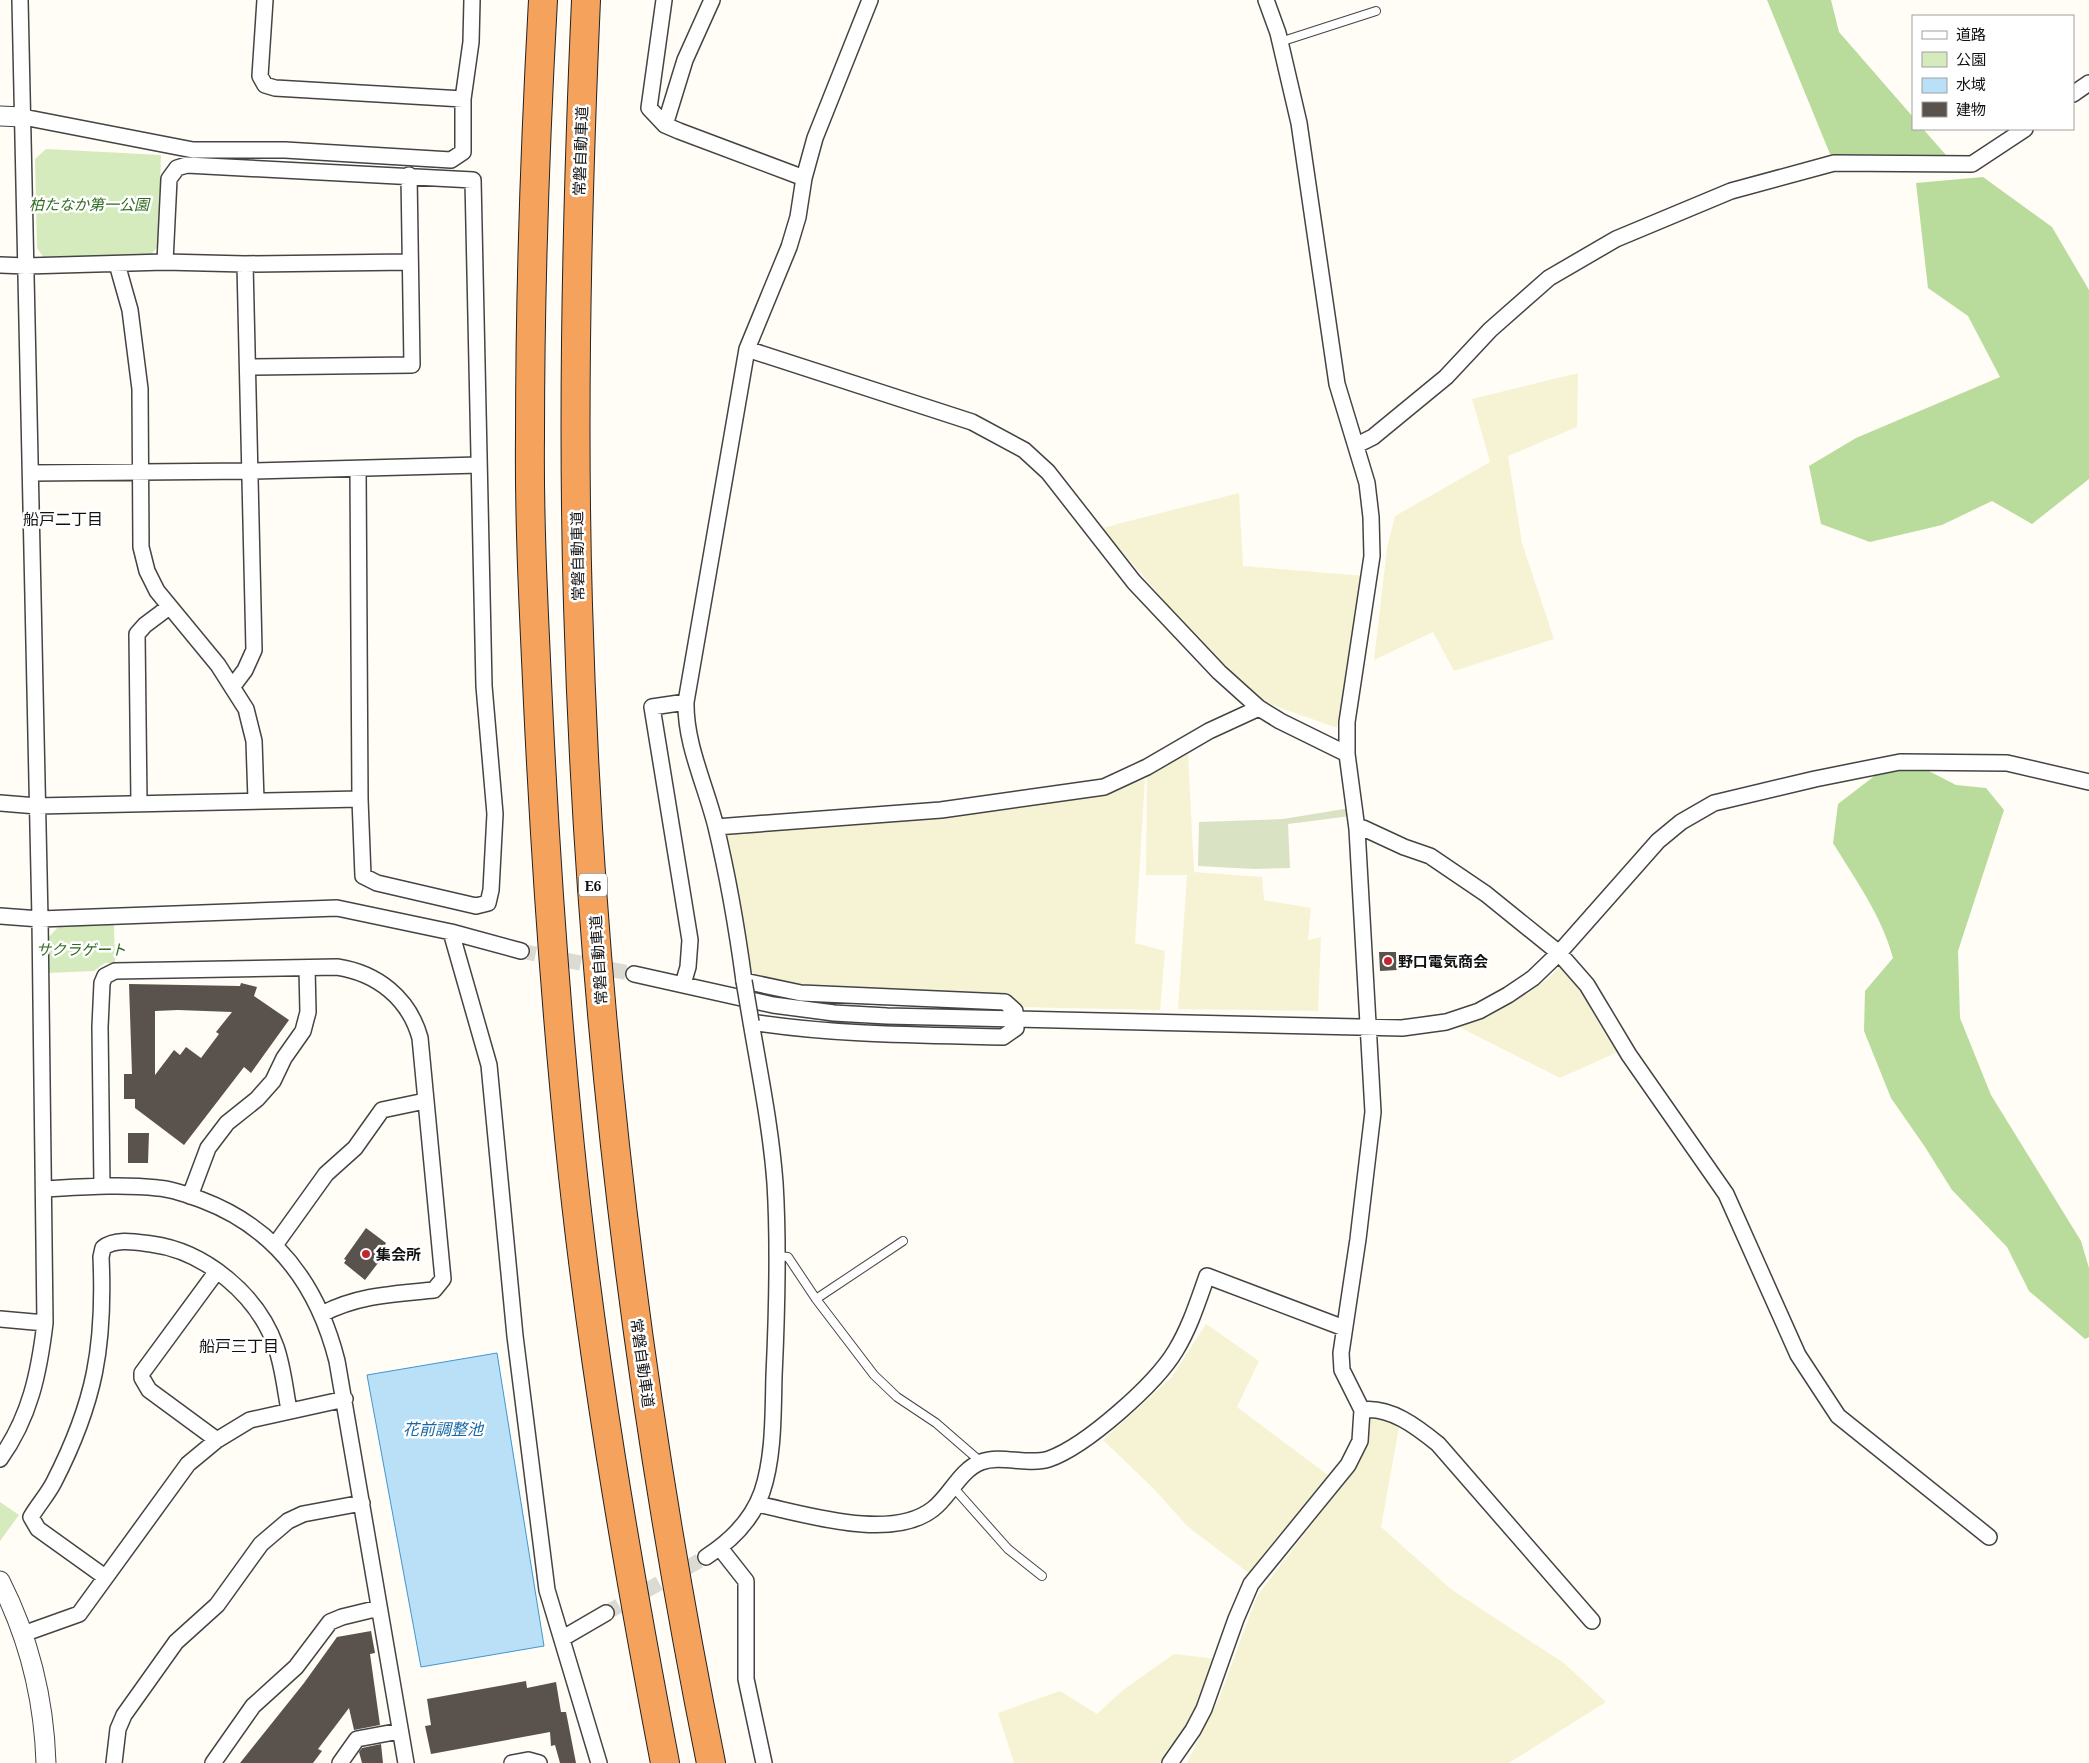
<svg xmlns="http://www.w3.org/2000/svg" width="2089" height="1763" viewBox="0 0 2089 1763" font-family="'Noto Serif','Noto Sans JP',serif">
<style>
.farmland{fill:#f6f3d4}
.green{fill:#d5ebbd}
.forest{fill:#b9dc9c}
.cemetery{fill:#d9e3c4}
.water{fill:#b9e0f7;stroke:#3f96cf}
.building{fill:#5a524d;fill-rule:evenodd}
.lines{fill:none;stroke-linecap:round;stroke-linejoin:round}
.minor-tunnel{stroke:#dbdad3;stroke-width:15;stroke-dasharray:15 8;stroke-linecap:butt}
.service-casing{stroke:#444;stroke-width:10}
.minor-casing{stroke:#444;stroke-width:18}
.tertiary-casing{stroke:#444;stroke-width:21}
.motorway-casing{stroke:#222;stroke-width:30}
.service{stroke:#fff;stroke-width:8}
.minor{stroke:#fff;stroke-width:15}
.tertiary{stroke:#fff;stroke-width:19}
.motorway{stroke:#f5a25d;stroke-width:28}
.minor-bridge-casing{stroke:#444;stroke-width:18;stroke-linecap:butt}
.minor-bridge{stroke:#fff;stroke-width:15}
.poi-dot{fill:#c4262e;stroke:#fff;stroke-width:2}
.labels{text-anchor:middle;dominant-baseline:central;stroke-width:5;stroke-linejoin:round;paint-order:stroke}
.shield{fill:#fff;stroke:#585858;stroke-width:1}
.shield-label{font-size:14px;font-weight:bold;fill:#111}
.street-label{font-size:15px;fill:#111;stroke:#fff}
.park-label{font-size:15px;font-style:italic;fill:#2f6b1f;stroke:#fff}
.poi-label{font-size:15px;font-weight:bold;fill:#111;stroke:#fff;text-anchor:start}
.neighbourhood-label{font-size:16px;fill:#111;stroke:#fff}
.water-label{font-size:16px;font-style:italic;fill:#1768a6;stroke:#fff}
</style>
<rect width="100%" height="100%" fill="#fffdf5"/>
<path class="farmland" d="M 1578,373 L 1577,427 L 1508,456 L 1522,543 L 1554,639 L 1454,671 L 1433,632 L 1374,660 L 1387,548 L 1395,516 L 1490,462 L 1472,399 Z
M 1239,493 L 1243,566 L 1365,576 L 1337,728 L 1267,703 L 1203,646 L 1102,528 Z
M 1188,754 L 1194,872 L 1262,877 L 1264,900 L 1311,908 L 1308,940 L 1321,937 L 1318,1011 L 1178,1009 L 1187,875 L 1146,875 L 1147,775 Z
M 1145,779 L 1135,943 L 1165,951 L 1160,1010 L 1018,1007 L 822,989 L 752,977 L 726,831 L 1104,792 Z
M 1563,963 L 1590,998 L 1620,1051 L 1560,1078 L 1457,1026 L 1498,1009 L 1548,979 Z
M 1206,1324 L 1259,1361 L 1237,1407 L 1332,1478 L 1250,1574 L 1187,1526 L 1154,1489 L 1103,1440 L 1171,1378 Z
M 1369,1416 L 1400,1422 L 1381,1527 L 1452,1590 L 1564,1663 L 1606,1702 L 1509,1763 L 1187,1763 L 1220,1696 L 1257,1596 L 1358,1464 Z
M 1174,1654 L 1218,1659 L 1190,1725 L 1163,1763 L 1014,1763 L 998,1713 L 1060,1691 L 1097,1714 L 1123,1690 Z"/>
<path class="green" d="M 46,149 L 161,155 L 158,246 L 150,256 L 44,258 L 37,248 L 35,159 Z
M 114,925 L 115,963 L 105,963 L 94,971 L 47,973 L 47,939 L 59,926 Z
M 0,1502 L 19,1515 L 0,1541 Z"/>
<path class="forest" d="M 1767,0 L 1831,0 L 1839,32 L 1913,117 L 1913,129 L 1923,129 L 1946,155 L 1830,154 Z
M 1983,177 L 2052,227 L 2089,290 L 2089,479 L 2032,524 L 1992,501 L 1942,525 L 1870,542 L 1821,524 L 1809,466 L 1856,438 L 2000,377 L 1968,316 L 1928,288 L 1916,183 Z
M 1919,766 L 1956,785 L 1986,788 L 2004,810 L 1958,951 L 1960,1018 L 1991,1095 L 2081,1241 L 2089,1268 L 2089,1337 L 2085,1339 L 2029,1291 L 2007,1247 L 1952,1190 L 1925,1147 L 1891,1098 L 1864,1031 L 1865,991 L 1893,958 C 1882,916 1855,879 1833,843 L 1838,804 L 1877,774 Z"/>
<path class="cemetery" d="M 1350,808 L 1351,816 L 1288,824 L 1290,868 L 1254,869 L 1198,866 L 1199,822 L 1283,819 Z"/>
<path class="water" d="M 497,1353 L 544,1646 L 421,1667 L 367,1375 Z"/>
<path class="building" d="M 1379,952 L 1396,952 L 1397,970 L 1380,971 Z
M 241,983 L 257,987 L 254,996 L 289,1020 L 251,1073 L 244,1067 L 184,1145 L 135,1108 L 135,1099 L 124,1099 L 124,1074 L 132,1074 L 129,984 L 240,986 ZM 178,1010 L 232,1012 L 216,1032 L 219,1034 L 201,1058 L 186,1047 L 180,1055 L 174,1050 L 155,1075 L 155,1011 Z
M 128,1133 L 149,1133 L 148,1163 L 128,1163 Z
M 366,1228 L 386,1243 L 384,1247 L 388,1250 L 365,1280 L 344,1263 L 346,1260 L 344,1259 Z
M 371,1631 L 375,1653 L 370,1654 L 380,1725 L 354,1730 L 349,1708 L 318,1749 L 322,1751 L 313,1763 L 240,1763 L 304,1683 L 337,1637 Z
M 526,1681 L 527,1688 L 556,1682 L 561,1712 L 566,1712 L 576,1763 L 560,1763 L 555,1745 L 551,1746 L 550,1732 L 431,1754 L 425,1726 L 431,1725 L 427,1699 Z
M 381,1744 L 383,1763 L 362,1763 L 359,1752 L 362,1748 Z"/>
<g class="lines">
<path class="minor-tunnel" d="M 521,951 L 634,974
M 606,1613 L 706,1557"/>
<g class="service-casing">
<path id="service" d="M 1280,42 L 1376,11
M 777,1256 L 788,1257 L 816,1299 L 874,1375 L 897,1397 L 936,1423 L 981,1462
M 816,1299 L 903,1241
M 953,1487 L 1008,1549 L 1042,1576"/>
</g>
<g class="minor-casing">
<path id="minor" d="M 265,0 L 260,76 L 265,85 L 275,88 L 463,99
M 664,0 L 649,108 L 665,125 L 679,131 L 804,178
M 2073,94 L 2089,83
M 23,117 L 193,150 L 285,150 L 451,160 L 463,152 L 463,99 L 471,42 L 472,0
M 665,125 L 685,60 L 712,0
M 165,262 L 169,179 L 177,168 L 187,165 L 473,180 L 484,686 L 495,814 L 491,890 L 488,903 L 476,906 L 377,883 L 363,876 L 360,799 L 358,469
M 117,264 L 130,310 L 140,389 L 141,547 L 147,571 L 157,591 L 218,665 L 246,709 L 254,741 L 256,800
M 0,265 L 26,266 L 165,262 L 245,264 L 410,262
M 747,349 L 972,422 L 1024,450 L 1048,472 L 1134,582 L 1219,672 L 1259,708 L 1280,721 L 1347,754
M 249,367 L 412,365 L 409,175
M 1357,445 L 1373,437 L 1446,377 L 1490,330 L 1549,278 L 1616,239 L 1731,191 L 1834,163 L 1972,164 L 2025,129
M 31,473 L 251,471 L 479,465
M 233,686 L 245,670 L 254,650 L 245,264
M 0,803 L 37,806 L 360,799
M 139,803 L 137,634 L 145,625 L 169,607
M 716,827 L 941,810 L 1104,787 L 1147,767 L 1209,731 L 1259,708
M 1357,829 L 1363,828 L 1404,847 L 1430,856 L 1486,894 L 1559,953 L 1587,985 L 1629,1055 L 1726,1194 L 1798,1355 L 1838,1416 L 1989,1537
M 0,916 L 40,919 L 337,908 L 451,932 L 521,951
M 451,932 L 489,1065 L 515,1336 L 547,1590 L 599,1763
M 634,974 L 773,1005 L 834,1013 L 887,1016 L 1402,1028 L 1446,1022 L 1479,1011 L 1508,995 L 1533,978 L 1559,953 L 1658,841 L 1681,822 L 1714,803 L 1815,779 L 1900,762 L 2007,763 L 2089,782
M 683,984 L 688,967 L 690,940 L 652,707 L 686,702
M 102,1186 L 100,1027 L 102,983 L 105,976 L 115,971 L 337,967 C 377,973 409,998 420,1038 L 443,1279 L 434,1290 C 394,1294 358,1295 322,1314
M 44,1189 C 82,1187 121,1184 158,1188 C 173,1189 188,1195 202,1200 C 276,1228 318,1286 337,1361 L 406,1763
M 190,1196 L 208,1148 L 227,1123 L 257,1099 L 273,1081 L 284,1058 L 303,1031 L 308,1012 L 307,968
M 275,1245 L 326,1174 L 355,1148 L 382,1110 L 425,1101
M 0,1319 L 45,1323
M 1362,1410 C 1390,1406 1417,1427 1438,1444 L 1592,1621
M 217,1440 L 149,1390 L 142,1378 L 142,1373 L 217,1271
M 0,1459 C 30,1417 39,1373 45,1323 L 40,919 L 20,0
M 757,1504 C 805,1514 891,1542 933,1509 C 950,1496 960,1470 981,1462 C 1001,1454 1028,1466 1049,1459 C 1086,1446 1156,1384 1176,1350 C 1190,1327 1198,1301 1207,1276 L 1344,1328
M 720,1548 L 746,1581 L 746,1679 L 764,1763
M 706,1557 C 731,1541 752,1520 762,1492 C 774,1457 773,1413 774,1376 C 777,1312 779,1247 775,1183 C 771,1129 760,1075 751,1022 C 834,1035 918,1035 1003,1037 L 1016,1028 L 1015,1011 L 1005,1002 L 801,993 L 744,981 C 737,929 728,877 716,827 C 706,786 685,744 686,702 L 747,349 L 789,247 L 798,217 L 804,178 L 815,138 L 870,0
M 105,1577 L 38,1529 L 31,1517 C 38,1505 48,1494 54,1482 C 95,1402 105,1346 101,1257 L 103,1248 C 115,1238 136,1242 151,1244 C 205,1251 258,1295 276,1347 C 283,1367 285,1389 289,1410
M 23,1634 L 79,1614 L 188,1464 L 217,1440 L 250,1420 L 345,1399
M 563,1638 L 606,1613
M 114,1763 L 118,1729 L 124,1715 L 176,1642 L 217,1605 L 261,1544 L 288,1521 L 303,1514 L 362,1503
M 213,1763 L 253,1706 L 296,1667 L 330,1622 L 342,1617 L 379,1608
M 340,1763 L 357,1739 L 400,1731
M 512,1763 L 528,1760 L 539,1763
M 1170,1763 L 1193,1730 L 1204,1709 L 1236,1619 L 1251,1584 L 1348,1465 L 1360,1441 L 1362,1410 L 1342,1370 L 1341,1353 L 1358,1239 L 1373,1112 L 1357,829 L 1347,754 L 1347,722 L 1372,556 L 1371,517 L 1367,483 L 1337,384 L 1299,123 L 1278,33 L 1266,0"/>
</g>
<g class="tertiary-casing">
<path id="tertiary" d="M 0,116 L 23,117
M 0,1581 C 29,1638 44,1699 46,1763"/>
</g>
<g class="motorway-casing">
<path id="motorway" d="M 543,0 C 535,145 530,291 530,436 C 529,525 534,614 538,703 C 545,851 555,999 570,1147 C 591,1354 626,1559 665,1763
M 586,0 C 577,202 572,403 578,605 C 589,994 634,1382 711,1763"/>
</g>
<use href="#service" class="service"/>
<use href="#minor" class="minor"/>
<use href="#tertiary" class="tertiary"/>
<use href="#motorway" class="motorway"/>
<g class="minor-bridge-casing">
<path id="minor-bridge" d="M 744,981 L 751,1022"/>
</g>
<use href="#minor-bridge" class="minor-bridge"/>
</g>
<g class="poi-dot">
<circle cx="1388" cy="961" r="5"/>
<circle cx="366" cy="1254" r="5"/>
</g>
<g class="labels">
<rect class="shield" x="579" y="873.5" width="28" height="23" rx="4"/>
<g class="shield-label">
<text x="593" y="885">E6</text>
</g>
<g class="street-label">
<text transform="translate(580 151) rotate(-88)">常磐自動車道</text>
<text transform="translate(577 556) rotate(-91)">常磐自動車道</text>
<text transform="translate(598 960) rotate(-94)">常磐自動車道</text>
<text transform="translate(643 1363) rotate(82)">常磐自動車道</text>
</g>
<g class="park-label">
<text x="89" y="204">柏たなか第一公園</text>
<text x="81" y="949">サクラゲート</text>
</g>
<g class="poi-label">
<text x="1398" y="961">野口電気商会</text>
<text x="376" y="1254">集会所</text>
</g>
<g class="neighbourhood-label">
<text x="63" y="519">船戸二丁目</text>
<text x="239" y="1346">船戸三丁目</text>
</g>
<g class="water-label">
<text x="443" y="1429">花前調整池</text>
</g>
</g>
<rect x="1912" y="15" width="162" height="115" fill="#ffffff" stroke="#a0a0a0"/>
<rect x="1922" y="31" width="25" height="8" fill="#ffffff" stroke="#a0a0a0"/>
<text x="1956" y="40" font-size="15" fill="#111111">道路</text>
<rect x="1922" y="52" width="25" height="15" fill="#d5ebbd" stroke="#a0a0a0"/>
<text x="1956" y="65" font-size="15" fill="#111111">公園</text>
<rect x="1922" y="78" width="25" height="15" fill="#b9e0f7" stroke="#a0a0a0"/>
<text x="1956" y="90" font-size="15" fill="#111111">水域</text>
<rect x="1922" y="102" width="25" height="15" fill="#5a524d" stroke="#a0a0a0"/>
<text x="1956" y="115" font-size="15" fill="#111111">建物</text>
</svg>
